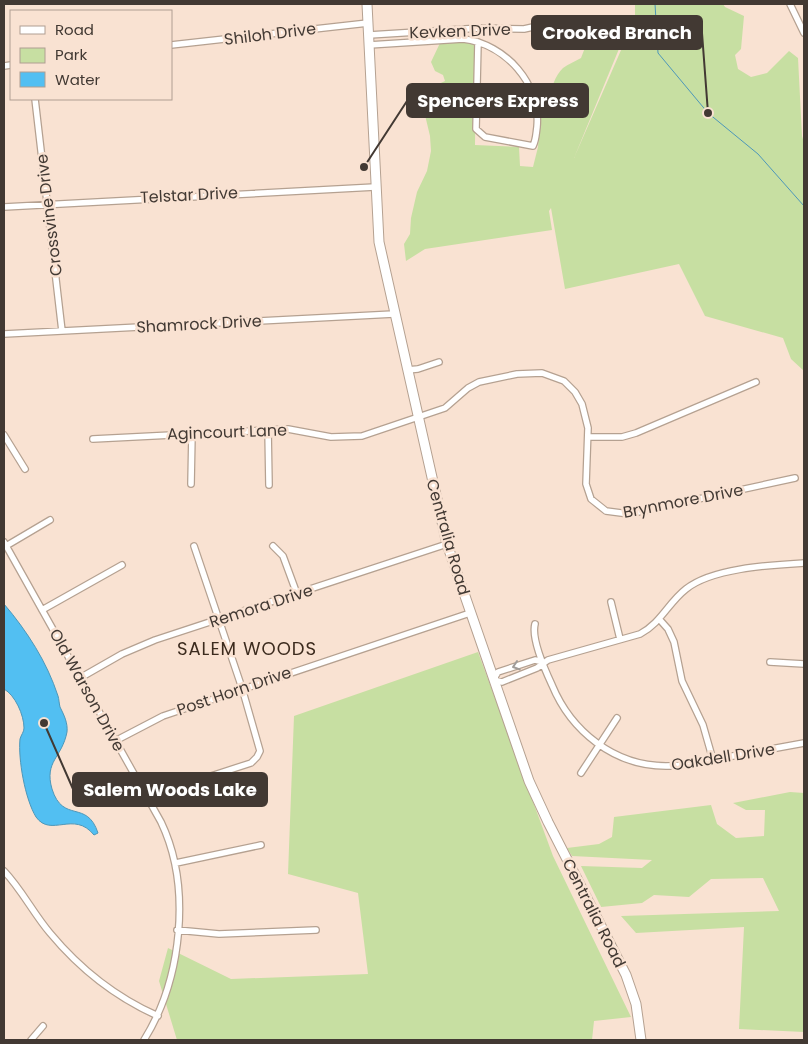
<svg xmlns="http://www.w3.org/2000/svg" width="808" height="1044" viewBox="0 0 808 1044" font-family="Poppins,sans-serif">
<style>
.green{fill:#c7dfa2}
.water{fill:#52bff2;stroke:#4d97b9}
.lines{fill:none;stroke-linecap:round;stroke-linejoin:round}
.stream{stroke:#4d97b9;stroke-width:1}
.minor-casing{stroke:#b5a191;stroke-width:8}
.secondary-casing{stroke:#b5a191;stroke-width:11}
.minor{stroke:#fff;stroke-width:5.5}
.secondary{stroke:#fff;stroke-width:9}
.oneway{stroke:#a09c99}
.labels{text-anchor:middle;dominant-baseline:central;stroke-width:5;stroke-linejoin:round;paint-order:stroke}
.street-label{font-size:16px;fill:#423933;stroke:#f9e2d2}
.neighbourhood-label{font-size:18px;letter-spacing:1px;fill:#3c2b1e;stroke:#f9e2d2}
.leader{fill:none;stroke:#423933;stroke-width:2}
.callout-dot{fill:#423933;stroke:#f9e2d2;stroke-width:2}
.callout{fill:#423933;stroke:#423933;stroke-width:2}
.callout-label{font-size:18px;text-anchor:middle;font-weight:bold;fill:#fff}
</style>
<rect width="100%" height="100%" fill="#f9e2d2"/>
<path class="green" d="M 635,4 L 723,4 L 725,7 L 744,16 L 741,49 L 735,55 L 738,69 L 751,77 L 767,73 L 789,51 L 798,58 L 802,136 L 804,143 L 804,371 L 791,359 L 783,338 L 705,316 L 679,264 L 565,289 L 551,208 L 549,211 L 552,230 L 425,249 L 406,261 L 404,244 L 410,234 L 411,218 L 417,192 L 427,171 L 431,151 L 430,136 L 425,115 L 426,90 L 445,81 L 443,75 L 435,71 L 431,62 L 440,43 L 462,41 L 476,44 L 475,145 L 519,147 L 520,166 L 533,167 L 538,147 L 540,117 L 552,113 C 546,101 553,77 563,68 C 568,64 576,61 581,58 L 591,32 L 621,44 L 574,158 L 635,18 Z
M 478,652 L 553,856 L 631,1017 L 594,1021 L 592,1040 L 177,1040 L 159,981 L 168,948 L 231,979 L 368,974 L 358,893 L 288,874 L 294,716 Z
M 790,792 L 804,793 L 804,1032 L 739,1029 L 744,927 L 636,933 L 621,916 L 779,911 L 763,878 L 711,879 L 689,897 L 654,895 L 642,903 L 601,907 L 581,866 L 642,868 L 652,860 L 572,856 L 567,848 L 599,844 L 612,837 L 614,817 L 711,805 L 717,824 L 736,838 L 764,836 L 765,810 L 746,810 L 733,803 Z"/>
<path class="water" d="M 4,604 C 27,631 47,662 58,696 C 59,699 59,703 60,707 C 64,715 68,723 67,732 C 62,758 44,761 52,789 C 63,824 87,799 98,833 L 94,835 C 74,810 51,838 36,817 C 25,799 18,759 20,739 C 21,735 24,732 24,728 C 24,715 15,695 4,689 Z"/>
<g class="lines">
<path class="stream" d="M 655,4 L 658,53 L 708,113 L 758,154 L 804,206"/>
<g class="minor-casing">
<path id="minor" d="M 790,4 L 804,33
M 369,35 L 481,28 L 524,29 L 542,25 L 581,25
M 171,45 L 368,23
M 369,45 L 463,39 C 506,44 541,84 537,127 C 536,134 536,140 533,146 L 485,137 L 476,129 L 478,42
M 4,66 L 11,65
M 35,99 L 62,331
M 4,207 L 375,187
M 4,334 L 394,314
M 407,370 L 418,369 L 439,362
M 268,429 L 269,485
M 4,435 L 25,469
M 589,437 L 622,437 L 636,433 L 756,382
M 93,439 L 288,429 L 331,437 L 362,436 L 445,408 L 468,388 L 479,382 L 517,374 L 542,373 L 564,381 L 575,392 L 582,404 L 588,428 L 586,484 L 591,499 L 606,511 L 629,514 L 795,478
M 191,484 L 192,433
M 4,542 L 161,822 C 192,887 182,979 144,1040
M 6,546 L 50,520
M 273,546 L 283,556 L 297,594
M 611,602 L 620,639
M 42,610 L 122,565
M 660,620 L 668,629 L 674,642 L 682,681 L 703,725 L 713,760
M 535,624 C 531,639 545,670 552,685 C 571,731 614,766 666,766 C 685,766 703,762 722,758 C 749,753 777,748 804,743
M 543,662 L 535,660 L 498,672 L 493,680 L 502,682 L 537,668 L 548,660 L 640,634 C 661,623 668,603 686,589 C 712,568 771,565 804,563
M 770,662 L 804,664
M 80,678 L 122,654 L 155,640 L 447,544
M 115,741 L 163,716 L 470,613
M 581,773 L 617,718
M 149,801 L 177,787 L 251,763 L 257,757 L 260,751 L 242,688 L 194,546
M 176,863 L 261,845
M 4,871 C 22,890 33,913 50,933 C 80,969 115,997 158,1016
M 177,930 L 219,934 L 316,930
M 31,1040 L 43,1026"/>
</g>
<g class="secondary-casing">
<path id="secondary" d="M 367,4 L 379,242 L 447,544 L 529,781 L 548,822 L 626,975 L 636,1004 L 641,1040"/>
</g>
<use href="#minor" class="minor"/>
<use href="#secondary" class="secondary"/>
</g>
<defs><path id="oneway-chevron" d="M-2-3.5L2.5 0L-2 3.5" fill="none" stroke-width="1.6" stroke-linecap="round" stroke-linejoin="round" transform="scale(1.25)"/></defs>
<use class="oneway" href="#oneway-chevron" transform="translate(516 666) rotate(162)"/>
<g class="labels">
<g class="street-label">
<text transform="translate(460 31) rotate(-2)">Kevken Drive</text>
<text transform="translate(270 34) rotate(-7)">Shiloh Drive</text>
<text transform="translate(189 195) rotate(-3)">Telstar Drive</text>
<text transform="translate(49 215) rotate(-97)">Crossvine Drive</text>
<text transform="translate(199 324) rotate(-3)">Shamrock Drive</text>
<text transform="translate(227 432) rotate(-2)">Agincourt Lane</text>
<text transform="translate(683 501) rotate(-11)">Brynmore Drive</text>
<text transform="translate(448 537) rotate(74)">Centralia Road</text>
<text transform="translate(261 606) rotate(-18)">Remora Drive</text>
<text transform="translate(87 690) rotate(61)">Old Warson Drive</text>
<text transform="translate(234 691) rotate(-19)">Post Horn Drive</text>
<text transform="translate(723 757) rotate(-9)">Oakdell Drive</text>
<text transform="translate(594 913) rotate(63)">Centralia Road</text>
</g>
<g class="neighbourhood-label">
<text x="247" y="648">SALEM WOODS</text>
</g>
</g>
<path class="leader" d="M708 113L702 33M364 167L407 101M44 723L73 789"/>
<g class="callout-dot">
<circle cx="708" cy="113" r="5"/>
<circle cx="364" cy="167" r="5"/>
<circle cx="44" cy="723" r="5"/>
</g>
<g class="callout">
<rect x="532" y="16" width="170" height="33" rx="5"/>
<rect x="407" y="84" width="181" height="33" rx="5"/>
<rect x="73" y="773" width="194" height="33" rx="5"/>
</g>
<g class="callout-label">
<text x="617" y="39">Crooked Branch</text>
<text x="498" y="107">Spencers Express</text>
<text x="170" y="796">Salem Woods Lake</text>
</g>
<rect width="808" height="1044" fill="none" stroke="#423933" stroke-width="10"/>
<rect x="10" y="10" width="162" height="90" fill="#f9e2d2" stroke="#b09e92"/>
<rect x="20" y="26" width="25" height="8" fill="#ffffff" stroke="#b09e92"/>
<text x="55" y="35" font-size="15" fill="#423933">Road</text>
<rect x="20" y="48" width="25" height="15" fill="#c7dfa2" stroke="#b09e92"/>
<text x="55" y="60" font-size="15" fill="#423933">Park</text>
<rect x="20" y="72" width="25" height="15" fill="#52bff2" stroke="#b09e92"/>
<text x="55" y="85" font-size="15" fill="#423933">Water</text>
</svg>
